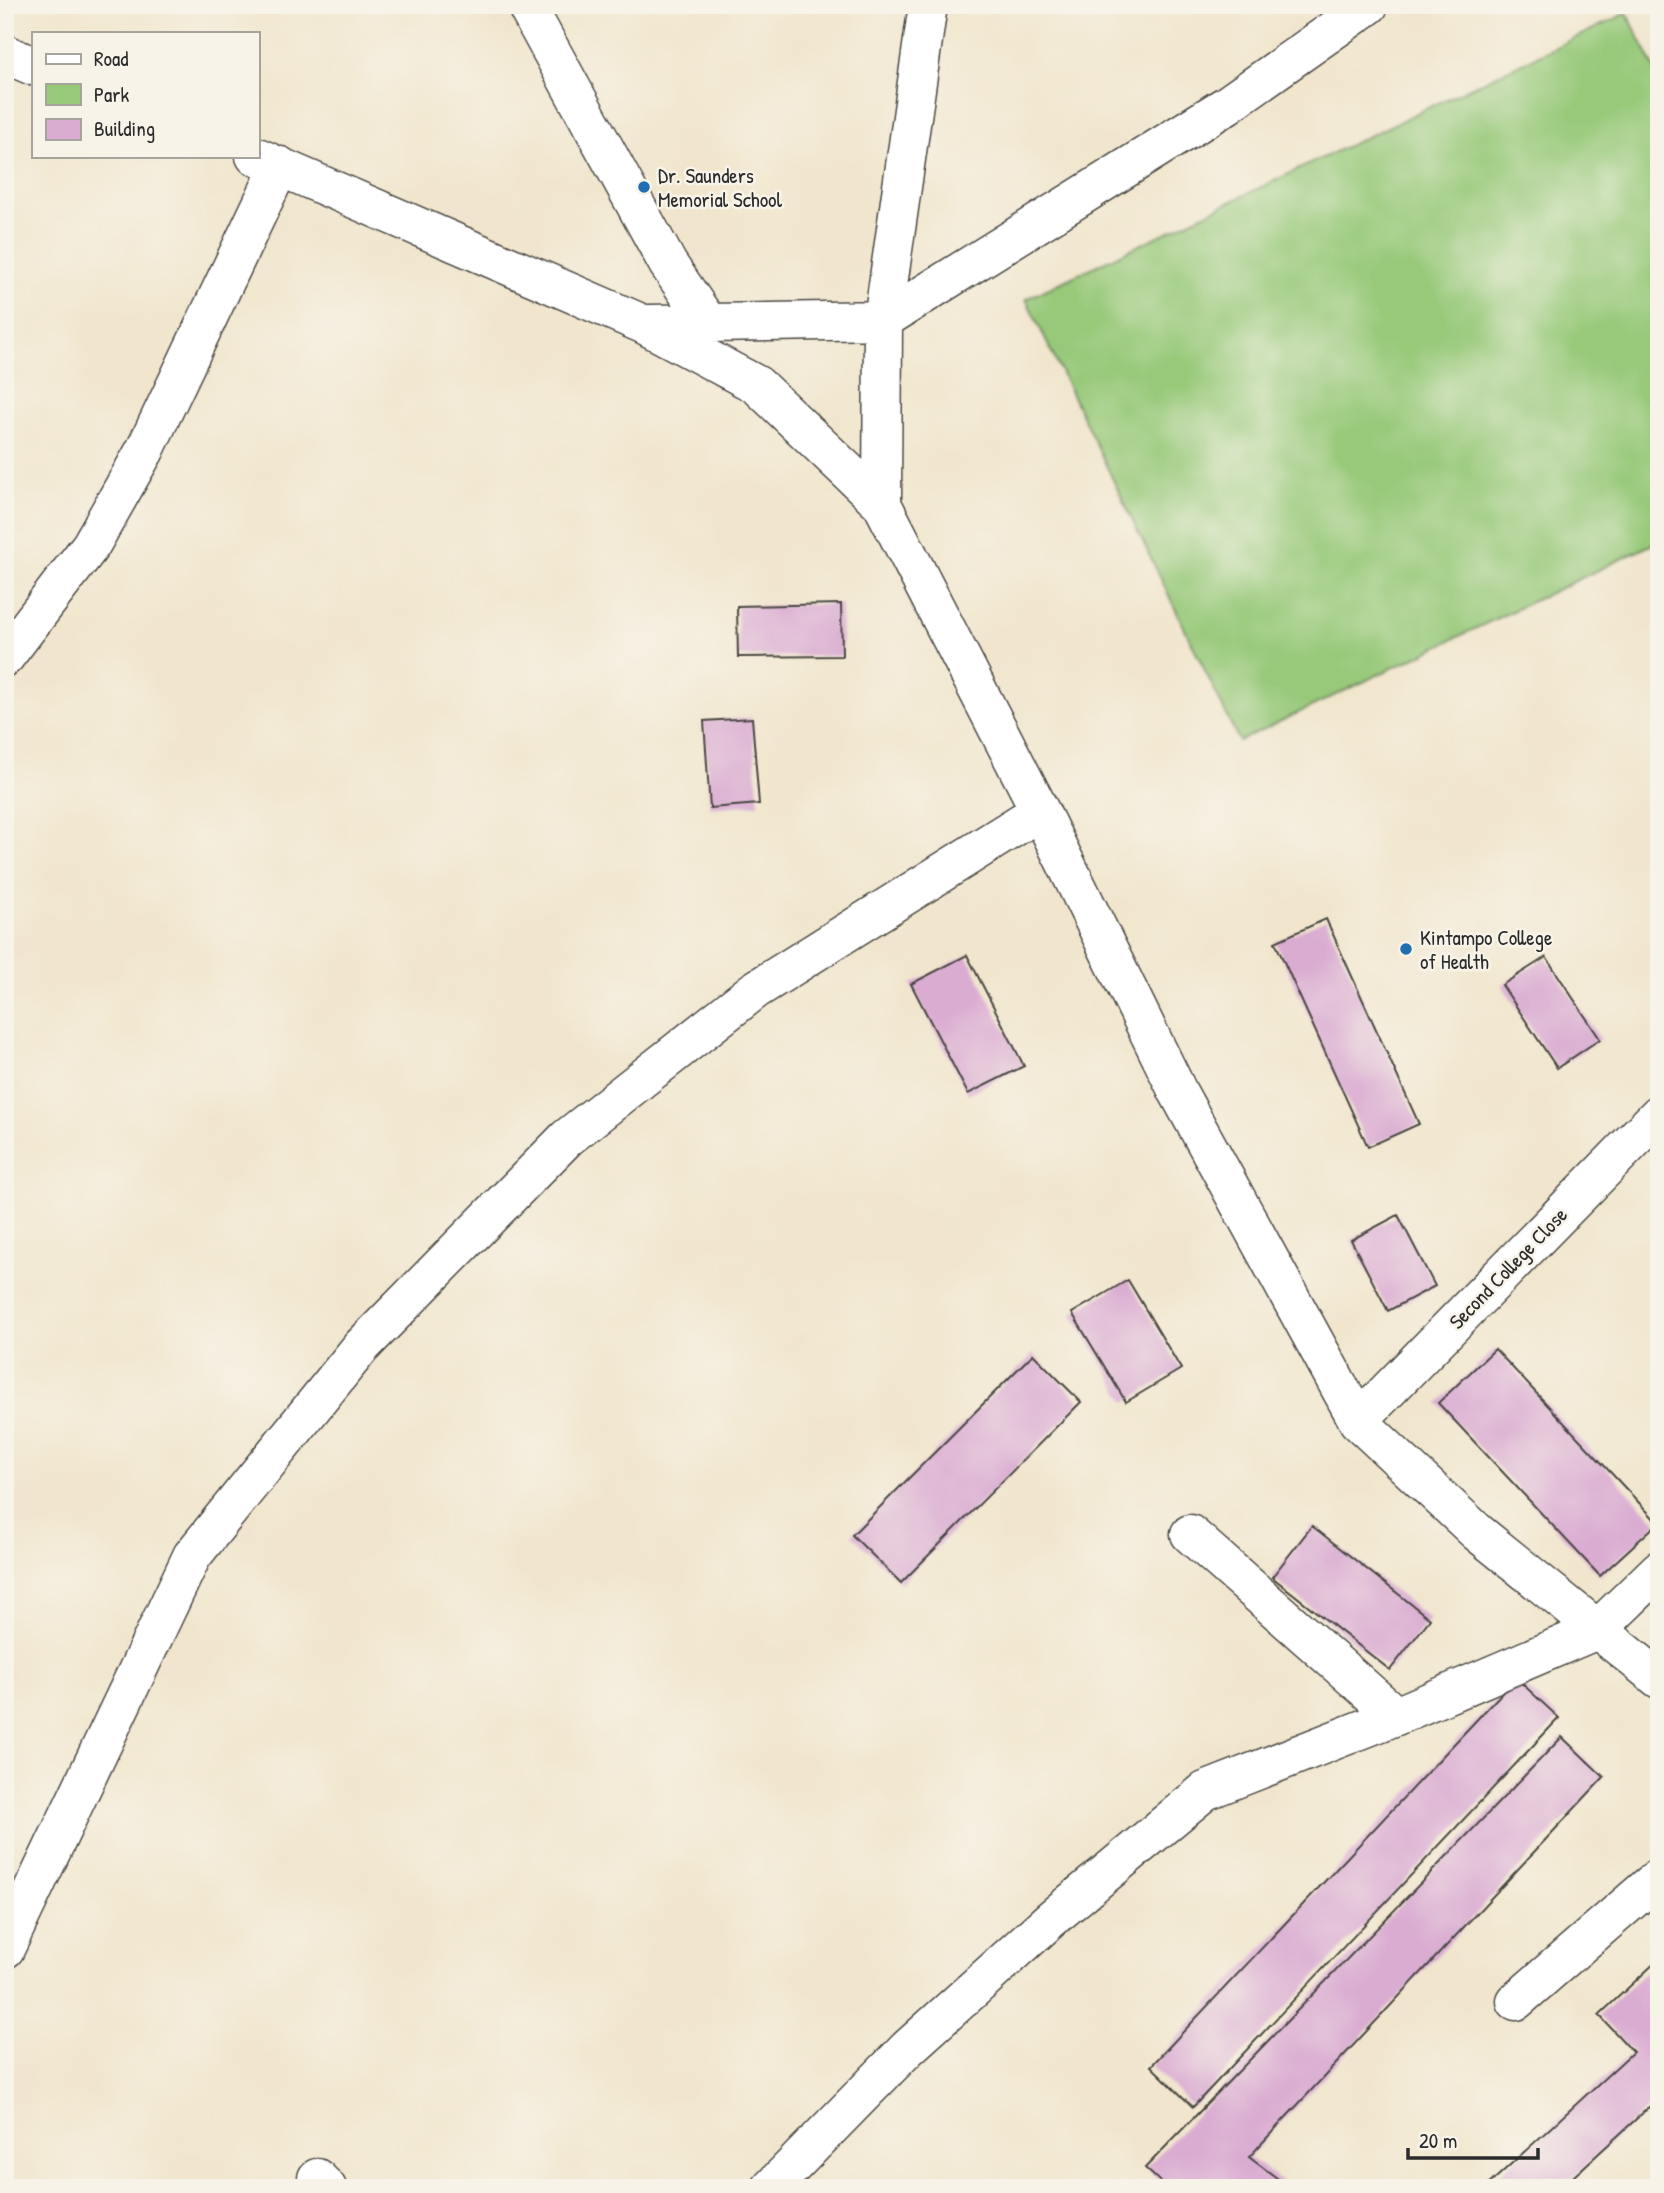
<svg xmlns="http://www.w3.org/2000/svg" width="1664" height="2193" viewBox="0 0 1664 2193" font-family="'Patrick Hand',sans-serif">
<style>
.green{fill:#97c979;stroke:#617a52;stroke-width:2}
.building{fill:#daacd2}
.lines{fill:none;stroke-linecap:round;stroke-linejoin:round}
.minor-casing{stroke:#494743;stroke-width:41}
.minor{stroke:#fff;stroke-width:38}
.poi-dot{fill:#1f6fb2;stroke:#f7f3e8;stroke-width:2.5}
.labels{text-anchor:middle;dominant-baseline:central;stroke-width:5;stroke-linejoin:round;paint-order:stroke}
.poi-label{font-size:21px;fill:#2b2b2b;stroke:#f7f3e8;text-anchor:start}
.street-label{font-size:21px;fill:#2b2b2b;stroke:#f7f3e8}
</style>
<rect width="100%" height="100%" fill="#f7f3e8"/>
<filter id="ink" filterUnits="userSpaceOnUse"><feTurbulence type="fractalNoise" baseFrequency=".0143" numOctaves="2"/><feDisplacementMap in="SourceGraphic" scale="14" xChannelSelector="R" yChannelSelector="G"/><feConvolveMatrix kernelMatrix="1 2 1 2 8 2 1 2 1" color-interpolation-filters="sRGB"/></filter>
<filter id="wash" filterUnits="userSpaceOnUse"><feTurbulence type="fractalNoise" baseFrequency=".00686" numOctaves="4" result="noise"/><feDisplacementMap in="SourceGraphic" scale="28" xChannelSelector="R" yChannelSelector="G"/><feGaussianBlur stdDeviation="1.57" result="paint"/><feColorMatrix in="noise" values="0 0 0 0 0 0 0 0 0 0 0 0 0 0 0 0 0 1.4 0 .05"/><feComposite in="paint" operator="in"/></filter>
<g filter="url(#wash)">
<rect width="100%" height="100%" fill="#f1e6cd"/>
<path class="green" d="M 1627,13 L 1659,78 L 1659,541 L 1239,741 L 1026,299 Z"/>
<g id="blocks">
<path class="building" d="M 841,604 L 842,656 L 738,657 L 737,606 Z
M 752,718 L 759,804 L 710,808 L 704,721 Z
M 1326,919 L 1419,1124 L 1368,1147 L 1275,942 Z
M 967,955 L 1024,1066 L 968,1094 L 911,984 Z
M 1546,957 L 1600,1039 L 1557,1068 L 1502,985 Z
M 1398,1215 L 1435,1286 L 1388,1311 L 1351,1240 Z
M 1128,1280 L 1181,1369 L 1126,1402 L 1072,1313 Z
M 1495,1349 L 1658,1523 L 1600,1576 L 1438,1403 Z
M 1033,1354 L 1081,1402 L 901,1583 L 852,1535 Z
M 1312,1526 L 1430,1619 L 1390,1670 L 1272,1577 Z
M 1516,1678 L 1559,1718 L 1193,2107 L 1151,2066 Z
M 1562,1737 L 1604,1777 L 1249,2157 L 1290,2188 L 1167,2188 L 1145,2168 Z
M 1659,1959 L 1659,2098 L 1561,2188 L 1485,2188 L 1633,2052 L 1599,2015 Z"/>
</g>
</g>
<g filter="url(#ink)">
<use href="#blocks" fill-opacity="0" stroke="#494743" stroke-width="2"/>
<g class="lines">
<g class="minor-casing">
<path id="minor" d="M 526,5 L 668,264 L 709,324
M 5,54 L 33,66
M 255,156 L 643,324 L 757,385 L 882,504 L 1040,811 L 1178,1092 L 1358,1421 L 1477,1532 L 1659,1679
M 649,324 L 883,320 L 1227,105 L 1369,5
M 882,504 L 883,320 L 928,5
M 5,657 L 91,545 L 145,450 L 280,166
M 1358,1421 L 1659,1114
M 1190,1534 L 1396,1716
M 5,1949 L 192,1556 L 361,1347 L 567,1138 L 755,990 L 1040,811
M 1516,2001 L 1659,1877
M 317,2178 L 327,2188
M 771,2188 L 908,2048 L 1051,1919 L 1205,1791 L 1396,1716 L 1597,1630 L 1659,1570"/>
</g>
<use href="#minor" class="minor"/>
</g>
</g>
<g class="poi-dot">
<circle cx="644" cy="187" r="7"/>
<circle cx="1406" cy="949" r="7"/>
</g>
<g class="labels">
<g class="poi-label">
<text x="658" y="175">Dr. Saunders<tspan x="658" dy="24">Memorial School</tspan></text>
<text x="1420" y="937">Kintampo College<tspan x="1420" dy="24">of Health</tspan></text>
</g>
<g class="street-label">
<text transform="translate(1508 1268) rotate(-46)">Second College Close</text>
</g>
</g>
<rect width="1664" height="2193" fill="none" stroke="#f7f3e8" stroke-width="28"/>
<rect x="32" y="32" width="228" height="126" fill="#f7f3e8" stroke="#a5a39c" stroke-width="2"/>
<rect x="46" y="54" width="35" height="10" fill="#ffffff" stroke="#a5a39c" stroke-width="2"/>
<text x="94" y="66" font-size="21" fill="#2b2b2b">Road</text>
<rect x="46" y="84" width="35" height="21" fill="#97c979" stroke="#a5a39c" stroke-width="2"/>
<text x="94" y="102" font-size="21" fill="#2b2b2b">Park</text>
<rect x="46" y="119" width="35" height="21" fill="#daacd2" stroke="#a5a39c" stroke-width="2"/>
<text x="94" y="136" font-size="21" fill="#2b2b2b">Building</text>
<path d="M1408 2148v10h130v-10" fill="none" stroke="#2b2b2b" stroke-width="3.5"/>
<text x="1419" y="2148" font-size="21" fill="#2b2b2b" stroke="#f7f3e8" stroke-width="5" paint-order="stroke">20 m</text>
</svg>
